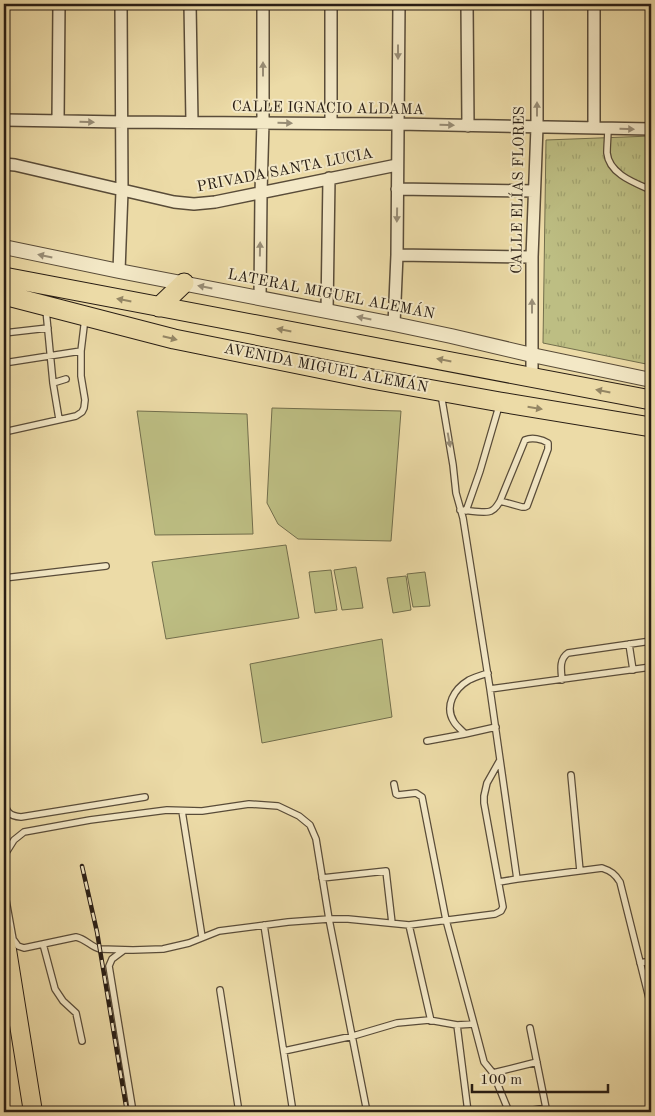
<svg xmlns="http://www.w3.org/2000/svg" width="655" height="1116" viewBox="0 0 655 1116" font-family="'Old Standard TT',serif">
<style>
.grass{fill:url(#grass-tufts);stroke:#726e4c}
.garden{fill:#bdbe83;stroke:#726e4c}
.lines{fill:none;stroke-linecap:round;stroke-linejoin:round}
.service-casing{stroke:#594c39;stroke-width:8}
.minor-casing{stroke:#594c39;stroke-width:14}
.tertiary-casing{stroke:#594c39;stroke-width:16}
.primary-casing{stroke:#281d14;stroke-width:20}
.trunk-casing{stroke:#281d14;stroke-width:21}
.service{stroke:#f3e8c6;stroke-width:5.5}
.minor{stroke:#f3e8c6;stroke-width:11}
.tertiary{stroke:#f3e8c6;stroke-width:14}
.primary{stroke:#ecdba7;stroke-width:18}
.trunk{stroke:#ecdba7;stroke-width:19}
.rail-casing{stroke:#281d14;stroke-width:4.5}
.rail{stroke:#f3e8c6;stroke-width:2.5;stroke-dasharray:8;stroke-linecap:butt}
.oneway{fill:#988d76}
.oneway2{fill:#948665}
.labels{text-anchor:middle;dominant-baseline:central;stroke-width:4;stroke-linejoin:round;paint-order:stroke}
.street-label{font-size:15px;fill:#281d14;stroke:#f3e8c6}
</style>
<defs>
<pattern id="grass-tufts" width="24" height="20" patternUnits="userSpaceOnUse" patternTransform="scale(1.25)"><rect width="24" height="20" fill="#bdbe83"/><path d="M3 7l-1-3M5 7V3M7 7l1-3M15 17l-1-3M17 17v-4M19 17l1-3" fill="none" stroke="#a2a370"/></pattern>
</defs>
<rect width="100%" height="100%" fill="#ecdba7"/>
<filter id="stains"><feTurbulence type="fractalNoise" baseFrequency=".004" numOctaves="4"/><feColorMatrix values="0 0 0 0 .2 0 0 0 0 .09 0 0 0 0 .02 0 0 0 .5 -.17"/></filter>
<radialGradient id="worn" r=".72"><stop offset=".6" stop-color="#630" stop-opacity="0"/><stop offset="1" stop-color="#630" stop-opacity=".3"/></radialGradient>
<path class="grass" d="M 651,136 L 651,365 L 543,343 L 546,140 Z"/>
<path class="garden" d="M 272,408 L 401,411 L 391,541 L 298,539 L 278,524 L 267,503 Z
M 137,411 L 247,414 L 253,534 L 155,535 Z
M 286,545 L 299,618 L 166,639 L 152,562 Z
M 356,567 L 363,608 L 342,610 L 334,570 Z
M 331,570 L 337,610 L 315,613 L 309,572 Z
M 425,572 L 430,606 L 413,607 L 407,574 Z
M 406,576 L 411,610 L 393,613 L 387,578 Z
M 382,639 L 392,717 L 262,743 L 250,664 Z"/>
<g class="lines">
<g class="service-casing">
<path id="service" d="M 608,128 C 608,136 607,145 607,153 C 609,174 635,183 651,190
M 46,310 L 53,383 L 59,419
M 4,333 L 48,328
M 81,351 L 85,318
M 4,363 L 81,351 L 81,376 L 85,400 L 84,408 L 82,412 L 76,416 L 4,432
M 53,383 L 66,379
M 441,394 L 453,465 L 456,493 L 463,518 L 490,689 L 517,879 L 602,868 C 611,871 615,874 620,882 L 651,1006
M 460,510 C 468,510 485,514 491,511 C 496,509 498,504 500,501 L 525,440 C 532,437 542,439 548,443 L 548,449 L 527,506 L 525,507 L 522,507 L 500,501
M 466,511 L 480,471 L 499,406
M 4,578 L 106,566
M 629,644 L 633,670
M 488,673 C 482,675 475,677 469,680 C 454,689 444,706 454,722 C 457,727 462,730 465,734 L 496,727
M 562,680 C 561,670 559,659 568,653 L 651,641
M 490,689 L 651,667
M 427,741 L 465,734
M 571,775 L 580,871
M 394,784 L 396,794 L 398,795 L 416,793 L 422,797 L 446,920 L 474,1024
M 4,800 C 6,812 9,816 21,817 L 145,797
M 182,811 L 202,937
M 4,856 L 14,840 L 24,832 L 90,820 L 167,810 L 202,811 L 249,804 L 278,806 L 299,816 L 310,825 L 316,839 L 329,919 L 367,1112
M 322,878 L 386,871 L 392,923
M 499,882 L 517,879
M 4,889 L 13,939 L 18,946 L 24,948 L 76,937 C 86,939 91,947 100,949 L 133,950 L 163,949 L 189,943 L 219,931 L 288,922 L 329,919 L 348,919 L 409,925 L 495,914 L 501,911 L 503,907 L 484,803 L 484,796 L 487,783 L 500,760
M 264,925 L 293,1112
M 409,925 L 431,1021
M 43,944 L 55,989 L 63,1001 L 76,1013 L 82,1041
M 124,950 L 112,959 L 109,966 L 133,1112
M 640,963 L 651,961
M 220,990 L 239,1112
M 457,1025 L 468,1112
M 284,1051 L 353,1036 L 397,1023 L 429,1020 L 457,1025 L 474,1024 L 484,1062 L 493,1073 L 509,1112
M 493,1073 L 537,1062
M 521,1112 L 546,1108 L 530,1028"/>
</g>
<g class="minor-casing">
<path id="minor" d="M 190,4 L 192,122
M 467,4 L 468,126
M 594,4 L 594,128
M 4,120 L 123,122 L 398,124 L 651,129
M 58,121 L 59,4
M 331,123 L 331,4
M 4,164 L 15,165 L 174,202 L 194,204 L 215,202 L 397,165
M 397,189 L 534,191
M 397,255 L 532,257
M 119,271 L 122,191 L 121,4
M 260,298 L 261,193 L 263,122 L 263,4
M 327,311 L 329,178
M 394,324 L 397,255 L 399,4
M 532,377 L 532,257 L 537,127 L 537,4"/>
</g>
<g class="tertiary-casing">
<path id="tertiary" d="M 4,247 L 119,271 L 394,324 L 451,336 L 532,355 L 651,380"/>
</g>
<g class="primary-casing">
<path id="primary" d="M 4,931 L 33,1112"/>
</g>
<g class="trunk-casing">
<path id="trunk" d="M 4,277 L 651,400
M 4,295 L 174,339 L 372,379 L 500,402 L 651,427
M 159,307 L 184,283"/>
</g>
<use href="#service" class="service"/>
<use href="#minor" class="minor"/>
<use href="#tertiary" class="tertiary"/>
<use href="#primary" class="primary"/>
<use href="#trunk" class="trunk"/>
<g class="rail-casing">
<path id="rail" d="M 82,866 L 97,932 L 127,1112"/>
</g>
<use href="#rail" class="rail"/>
</g>
<defs><path id="oneway-solid" d="M-6-.8H1V-3.2L6.5 0L1 3.2V.8H-6Z" transform="scale(1.25)"/></defs>
<g class="oneway">
<use href="#oneway-solid" transform="translate(398 52) rotate(90)"/>
<use href="#oneway-solid" transform="translate(263 69) rotate(-90)"/>
<use href="#oneway-solid" transform="translate(537 109) rotate(-90)"/>
<use href="#oneway-solid" transform="translate(87 122) rotate(1)"/>
<use href="#oneway-solid" transform="translate(285 123) rotate(1)"/>
<use href="#oneway-solid" transform="translate(447 125) rotate(1)"/>
<use href="#oneway-solid" transform="translate(627 129) rotate(1)"/>
<use href="#oneway-solid" transform="translate(397 215) rotate(91)"/>
<use href="#oneway-solid" transform="translate(260 249) rotate(-89)"/>
<use href="#oneway-solid" transform="translate(45 256) rotate(-168)"/>
<use href="#oneway-solid" transform="translate(205 287) rotate(-169)"/>
<use href="#oneway-solid" transform="translate(532 306) rotate(-90)"/>
<use href="#oneway-solid" transform="translate(364 318) rotate(-169)"/>
<use href="#oneway-solid" transform="translate(449 440) rotate(80)"/>
</g>
<g class="oneway2">
<use href="#oneway-solid" transform="translate(124 300) rotate(-169)"/>
<use href="#oneway-solid" transform="translate(284 330) rotate(-169)"/>
<use href="#oneway-solid" transform="translate(170 338) rotate(14)"/>
<use href="#oneway-solid" transform="translate(444 360) rotate(-169)"/>
<use href="#oneway-solid" transform="translate(603 391) rotate(-169)"/>
<use href="#oneway-solid" transform="translate(535 408) rotate(9)"/>
</g>
<g class="labels">
<g class="street-label">
<text transform="translate(328 109) rotate(1)">CALLE IGNACIO ALDAMA</text>
<text transform="translate(285 171) rotate(-11)">PRIVADA SANTA LUCIA</text>
<text transform="translate(519 190) rotate(-89)">CALLE ELÍAS FLORES</text>
<text transform="translate(331 295) rotate(11)">LATERAL MIGUEL ALEMÁN</text>
<text transform="translate(326 369) rotate(11)">AVENIDA MIGUEL ALEMÁN</text>
</g>
</g>
<rect width="655" height="1116" fill="none" stroke="#ecdba7" stroke-width="20"/>
<rect x="5" y="5" width="645" height="1106" fill="none" stroke="#281d14" stroke-width="2.5"/>
<rect x="10" y="10" width="635" height="1096" fill="none" stroke="#281d14"/>
<path d="M472 1084v8h136v-8" fill="none" stroke="#281d14" stroke-width="2.5"/>
<text x="480" y="1084" font-size="15" fill="#281d14" stroke="#f3e8c6" stroke-width="4" paint-order="stroke">100 m</text>
<rect width="100%" height="100%" filter="url(#stains)"/>
<rect width="100%" height="100%" fill="url(#worn)"/>
</svg>
